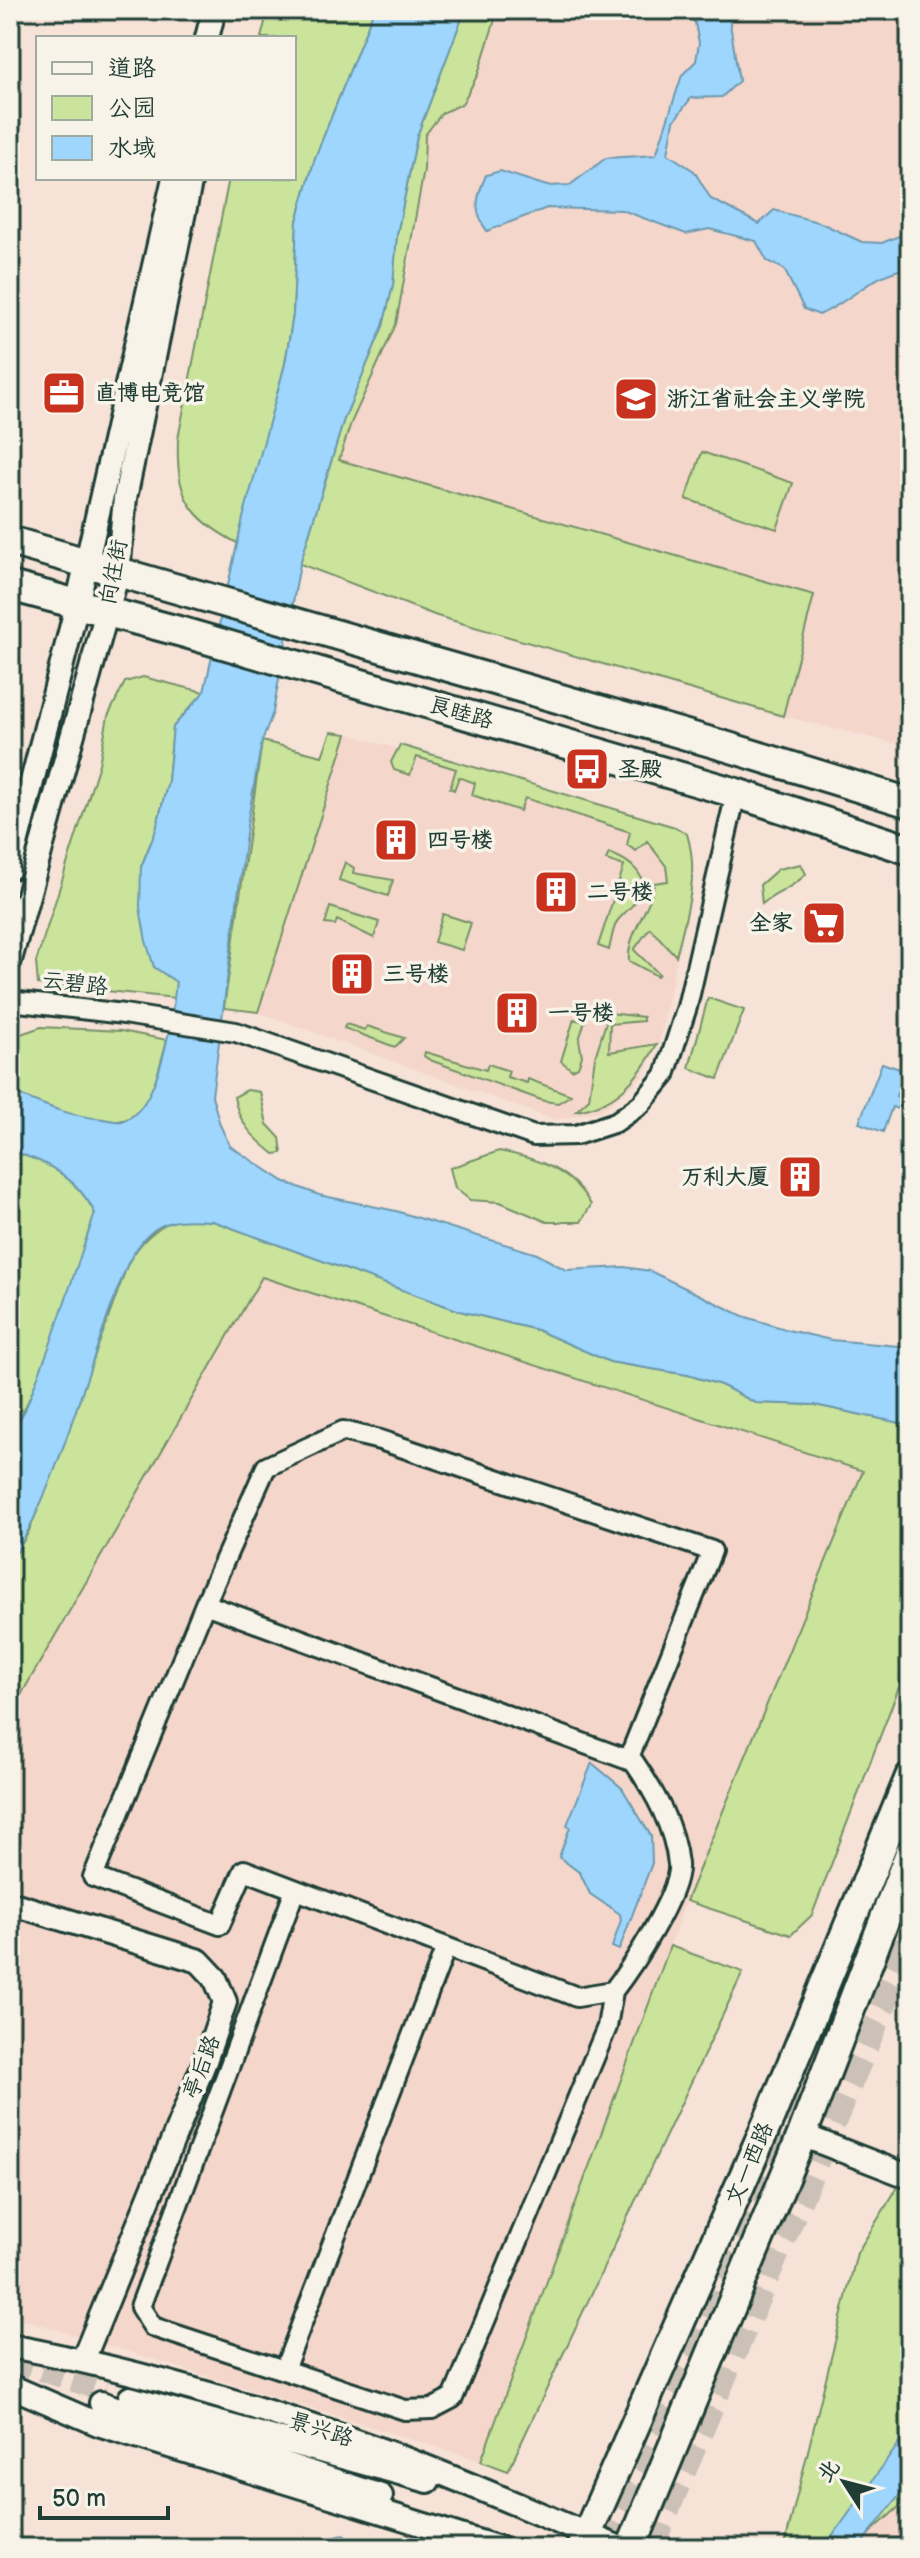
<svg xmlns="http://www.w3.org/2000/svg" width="920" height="2558" viewBox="0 0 920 2558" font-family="'Balsamiq Sans','LXGW WenKai TC',sans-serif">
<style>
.built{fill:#f5d6cb}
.green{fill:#cbe49b;stroke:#759068;stroke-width:2}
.water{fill:#9fd6fe;stroke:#6c99ad;stroke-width:2}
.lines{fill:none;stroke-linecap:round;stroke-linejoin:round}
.tertiary-tunnel{stroke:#cbc1b6;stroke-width:22;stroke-dasharray:22 11;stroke-linecap:butt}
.trunk-tunnel{stroke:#cbc1b6;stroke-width:28;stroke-dasharray:28 14;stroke-linecap:butt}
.minor-casing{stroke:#1f3d34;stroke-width:24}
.tertiary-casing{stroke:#1f3d34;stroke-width:28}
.primary-casing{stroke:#1f3d34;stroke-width:34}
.minor{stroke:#f7f3e8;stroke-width:18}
.tertiary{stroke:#f7f3e8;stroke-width:22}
.primary{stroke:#f7f3e8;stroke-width:28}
.labels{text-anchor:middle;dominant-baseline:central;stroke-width:7;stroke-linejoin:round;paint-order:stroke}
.poi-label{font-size:22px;font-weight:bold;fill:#1f3d34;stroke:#f7f3e8;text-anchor:start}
.street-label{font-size:22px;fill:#1f3d34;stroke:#f7f3e8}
</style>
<rect width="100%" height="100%" fill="#f6e2d7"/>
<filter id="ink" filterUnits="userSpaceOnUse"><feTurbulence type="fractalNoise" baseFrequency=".0125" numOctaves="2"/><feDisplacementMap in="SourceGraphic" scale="16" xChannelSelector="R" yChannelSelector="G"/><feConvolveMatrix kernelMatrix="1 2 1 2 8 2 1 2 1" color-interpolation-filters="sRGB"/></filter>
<g filter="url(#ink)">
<path class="built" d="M 498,10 L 910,10 L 910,747 L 783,716 L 813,595 L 338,460 L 409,270 L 424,170 L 425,135 L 478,74 Z
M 347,734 L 681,832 L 693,882 L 659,1043 L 641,1078 L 603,1110 L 555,1120 L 258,1012 Z
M 261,1277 L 864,1471 L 686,1901 L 481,2461 L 10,2315 L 10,1714 Z
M 910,2497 L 910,2548 L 853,2548 Z"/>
<path class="green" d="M 268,10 L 374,10 L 315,158 L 297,221 L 293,315 L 285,364 L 239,544 C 188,517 176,497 178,439 L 229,178 L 294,178 L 294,38 L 261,38 Z
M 465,10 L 498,10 L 478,74 L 462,104 L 442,113 L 425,135 L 424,170 L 396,324 L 351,423 L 339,460 L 814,595 L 783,716 L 437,616 L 300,564 L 344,419 L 383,326 L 393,285 L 397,234 L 417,136 Z
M 702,452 L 793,483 L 777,529 L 686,499 Z
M 143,677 L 204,692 L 173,727 L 168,781 L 156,830 L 141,867 L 154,966 L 176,981 L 175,998 L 38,984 L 36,962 L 99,764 L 108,716 L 125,682 Z
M 331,732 L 347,734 L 258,1012 L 224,1008 L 262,741 L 322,756 Z
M 400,745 L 675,827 L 687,834 C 700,876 686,915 676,956 L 650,928 L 634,950 L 659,974 L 657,976 L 629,961 C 627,932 651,910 654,883 L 668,881 L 666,866 L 647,841 L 636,851 L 627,845 L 630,832 L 525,798 L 520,811 L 472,795 L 475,783 L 459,777 L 454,790 L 450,788 L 456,769 L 417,757 L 410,775 L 394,770 L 391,762 Z
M 609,853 C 626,859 653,875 638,898 C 633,906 624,913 618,920 C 613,926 611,942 609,950 L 598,946 L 624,866 L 606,860 Z
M 345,862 L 354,868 L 353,873 L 393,880 L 388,896 L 339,880 Z
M 801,864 L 806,874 C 792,889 778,891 762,904 L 760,885 L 778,869 Z
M 330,907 L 379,922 L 374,938 L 337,920 L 335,925 L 325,924 Z
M 443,914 L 471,923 L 462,950 L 434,942 Z
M 708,998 L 744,1010 L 718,1079 L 689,1068 Z
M 585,1009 L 588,1011 L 579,1040 L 582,1056 L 578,1067 L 572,1070 L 561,1061 L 574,1019 L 581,1021 Z
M 609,1013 L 643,1017 L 643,1021 L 610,1024 L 609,1052 L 657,1044 C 639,1078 616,1105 576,1111 L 589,1099 L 595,1057 Z
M 346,1024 L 365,1030 L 367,1026 L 404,1038 L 395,1047 L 344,1028 Z
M 41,1027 L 121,1031 L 167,1040 C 160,1064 155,1096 135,1114 C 108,1137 38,1103 10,1091 L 15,1036 Z
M 425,1052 L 486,1070 L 488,1064 L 509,1071 L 507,1077 L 527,1083 L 528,1079 L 571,1095 L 558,1103 L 544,1101 L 430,1060 L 424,1056 Z
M 247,1090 L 260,1092 L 267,1124 L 280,1138 L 282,1153 L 274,1154 C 253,1137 239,1124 234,1097 Z
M 10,1151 C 46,1160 78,1179 95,1213 C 69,1287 50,1368 10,1436 Z
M 499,1151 C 536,1158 572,1170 591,1205 L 581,1222 L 547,1222 L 500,1202 L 470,1200 L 455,1188 L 450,1168 Z
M 176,1218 L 213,1221 L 460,1311 L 537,1330 L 610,1362 L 688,1375 L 721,1385 L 756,1403 L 815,1405 L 910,1425 L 910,1658 L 812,1915 L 791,1935 L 686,1901 L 863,1471 L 262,1277 L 10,1714 L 10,1564 L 28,1533 L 53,1472 L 128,1263 C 140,1242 154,1229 176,1218 Z
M 670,1946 L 743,1972 L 508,2471 L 481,2461 Z
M 899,2185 L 910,2189 L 910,2497 L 853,2548 L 784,2548 L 857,2253 Z"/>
<path class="water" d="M 374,10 L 465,10 L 417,136 L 397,234 L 393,285 L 383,326 L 344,419 L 300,564 L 273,712 L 262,741 L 248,819 L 212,1096 L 220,1125 L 230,1146 L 283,1181 L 319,1195 L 396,1211 L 537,1254 L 566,1270 L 624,1267 L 650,1271 L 743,1316 L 788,1330 L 831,1340 L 910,1347 L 910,1425 L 815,1405 L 756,1403 L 721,1385 L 688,1375 L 610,1362 L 537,1330 L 460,1311 L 213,1221 C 168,1218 152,1221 128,1263 C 87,1362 65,1471 10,1564 L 10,1436 L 25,1410 L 50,1345 L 95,1213 C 78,1179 46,1160 10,1151 L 10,1091 C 44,1105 67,1116 104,1119 C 109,1120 117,1122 122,1121 C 160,1112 173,1013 176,982 L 154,967 L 146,941 L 140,908 L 141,867 L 156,830 L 168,781 L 173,727 L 204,692 L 243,518 L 285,364 L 293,315 L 297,221 L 315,158 Z
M 685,10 L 728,10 L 739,81 L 722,97 L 691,98 L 674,121 L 668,154 L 694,171 L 711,199 L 759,224 L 774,210 L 821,223 L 862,242 L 882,243 L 901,235 L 910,238 L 910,268 C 873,272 852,301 819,315 L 804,309 L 784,269 L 767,261 L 756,241 L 709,229 L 686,234 L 622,210 L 547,208 L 487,231 C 472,211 477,196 486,175 L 500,171 L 547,186 L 570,185 L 606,158 L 656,155 L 682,75 L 696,61 L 699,43 L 695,23 Z
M 882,1063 L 906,1071 L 896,1096 L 902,1099 L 898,1109 L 892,1107 L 883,1132 L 859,1123 Z
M 592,1763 L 622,1788 L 651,1836 L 652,1863 L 619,1950 L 612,1947 L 621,1920 L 620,1914 L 590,1894 L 580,1873 L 559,1857 L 570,1827 L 567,1825 Z
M 910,2428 L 910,2482 L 858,2548 L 824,2548 Z
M 343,2535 L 363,2548 L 294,2548 Z"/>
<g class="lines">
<path class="tertiary-tunnel" d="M 10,2360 L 105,2391"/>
<path class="trunk-tunnel" d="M 605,2548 L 816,2064
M 649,2548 L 910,1940"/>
<g class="minor-casing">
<path id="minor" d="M 10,1001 L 124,1014 L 236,1032 L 534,1136 L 576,1135 L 616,1122 L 641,1104 L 665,1075 L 687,1007 L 736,793
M 205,1604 L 634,1762 C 655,1793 674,1826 678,1864 C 681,1892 631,1968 613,1991 L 577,1997 L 244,1870 L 220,1925 L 93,1877 Z
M 205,1604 L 266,1467 L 343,1431 L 380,1440 L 712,1551 L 628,1760
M 295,1890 L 140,2307 L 153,2327 L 405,2410 L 432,2409 L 453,2398 L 607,2027 L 613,1991
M 284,2370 L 446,1947"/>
</g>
<g class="tertiary-casing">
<path id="tertiary" d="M 207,38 L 214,10
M 10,868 L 77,605 L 174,178
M 10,960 L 118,572 L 125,498 L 191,178
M 10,1903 L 199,1961 L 215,1978 L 225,2002 L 205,2061 L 83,2360
M 802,2135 L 910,2177
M 10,2346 C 137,2370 262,2407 384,2451 C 464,2480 542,2516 620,2548
M 10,2386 L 98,2424 L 499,2548
M 130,2398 L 428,2481
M 101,2403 L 381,2496"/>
</g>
<g class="primary-casing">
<path id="primary" d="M 10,541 L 728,747 L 910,803
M 10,586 L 182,632 L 736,793 L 910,850
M 581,2548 L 770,2117 L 910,1777
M 631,2548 L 802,2135 L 910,1853"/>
</g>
<use href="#minor" class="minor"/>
<use href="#tertiary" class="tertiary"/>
<use href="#primary" class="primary"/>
</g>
</g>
<defs>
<g id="office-square" transform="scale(2.3)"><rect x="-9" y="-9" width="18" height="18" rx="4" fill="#c8321e" stroke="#f7f3e8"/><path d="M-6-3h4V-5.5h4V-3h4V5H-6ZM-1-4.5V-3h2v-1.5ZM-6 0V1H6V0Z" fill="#fff"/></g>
<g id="school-square" transform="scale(2.3)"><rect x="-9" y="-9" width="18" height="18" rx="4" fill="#c8321e" stroke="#f7f3e8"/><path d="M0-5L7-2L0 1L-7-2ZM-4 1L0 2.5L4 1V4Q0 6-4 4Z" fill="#fff"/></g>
<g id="bus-square" transform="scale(2.3)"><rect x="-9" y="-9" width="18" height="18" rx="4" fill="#c8321e" stroke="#f7f3e8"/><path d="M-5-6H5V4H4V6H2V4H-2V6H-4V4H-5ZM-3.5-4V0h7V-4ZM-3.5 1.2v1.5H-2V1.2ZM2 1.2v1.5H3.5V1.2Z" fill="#fff"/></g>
<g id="building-square" transform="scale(2.3)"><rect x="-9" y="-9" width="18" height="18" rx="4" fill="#c8321e" stroke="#f7f3e8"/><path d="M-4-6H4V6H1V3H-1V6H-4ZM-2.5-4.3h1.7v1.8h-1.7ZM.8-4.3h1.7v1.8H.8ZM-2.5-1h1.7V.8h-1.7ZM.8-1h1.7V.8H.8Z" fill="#fff"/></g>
<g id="supermarket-square" transform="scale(2.3)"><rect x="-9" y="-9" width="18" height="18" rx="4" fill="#c8321e" stroke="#f7f3e8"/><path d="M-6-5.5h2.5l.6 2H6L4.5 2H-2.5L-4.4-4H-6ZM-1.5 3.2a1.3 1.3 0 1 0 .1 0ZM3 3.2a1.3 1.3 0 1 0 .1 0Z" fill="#fff"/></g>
</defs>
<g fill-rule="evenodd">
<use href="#office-square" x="64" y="393"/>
<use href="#school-square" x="636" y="399"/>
<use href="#bus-square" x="587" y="769"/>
<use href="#building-square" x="396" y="840"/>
<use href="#building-square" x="556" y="892"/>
<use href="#supermarket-square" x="824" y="923"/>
<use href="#building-square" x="352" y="974"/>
<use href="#building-square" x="517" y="1013"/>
<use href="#building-square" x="800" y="1177"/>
</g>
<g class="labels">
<g class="poi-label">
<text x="95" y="393">直博电竞馆</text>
<text x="667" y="399">浙江省社会主义学院</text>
<text x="618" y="769">圣殿</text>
<text x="427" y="840">四号楼</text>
<text x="587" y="892">二号楼</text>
<text x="793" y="923" text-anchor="end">全家</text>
<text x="383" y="974">三号楼</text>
<text x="548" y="1013">一号楼</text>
<text x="769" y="1177" text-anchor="end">万利大厦</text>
</g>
<g class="street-label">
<text transform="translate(114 572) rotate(-79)">向往街</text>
<text transform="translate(461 713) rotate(16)">良睦路</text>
<text transform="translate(75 984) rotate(7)">云碧路</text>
<text transform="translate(202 2067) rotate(-69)">亭后路</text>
<text transform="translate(750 2164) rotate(-67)">文一西路</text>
<text transform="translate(321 2430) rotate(18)">景兴路</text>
</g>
</g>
<rect width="920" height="2558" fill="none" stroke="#f7f3e8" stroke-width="40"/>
<rect x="20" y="20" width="880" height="2518" fill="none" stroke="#1f3d34" stroke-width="3" filter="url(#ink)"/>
<rect x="36" y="36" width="260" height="144" fill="#f7f3e8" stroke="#a1aaa0" stroke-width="2"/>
<rect x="52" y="62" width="40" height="12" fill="#f7f3e8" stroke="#a1aaa0" stroke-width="2"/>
<text x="108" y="76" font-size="24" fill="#1f3d34">道路</text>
<rect x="52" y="96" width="40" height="24" fill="#cbe49b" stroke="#a1aaa0" stroke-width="2"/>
<text x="108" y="116" font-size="24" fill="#1f3d34">公园</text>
<rect x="52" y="136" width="40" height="24" fill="#9fd6fe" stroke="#a1aaa0" stroke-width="2"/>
<text x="108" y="156" font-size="24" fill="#1f3d34">水域</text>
<g transform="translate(844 2482) rotate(306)" stroke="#f7f3e8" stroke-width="6" paint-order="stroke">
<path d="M0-6L14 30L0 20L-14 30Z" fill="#1f3d34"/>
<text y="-12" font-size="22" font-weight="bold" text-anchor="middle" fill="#1f3d34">北</text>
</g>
<path d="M40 2506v12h128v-12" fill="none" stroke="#1f3d34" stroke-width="4"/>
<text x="52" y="2506" font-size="24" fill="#1f3d34" stroke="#f7f3e8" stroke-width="6" paint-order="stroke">50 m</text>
</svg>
